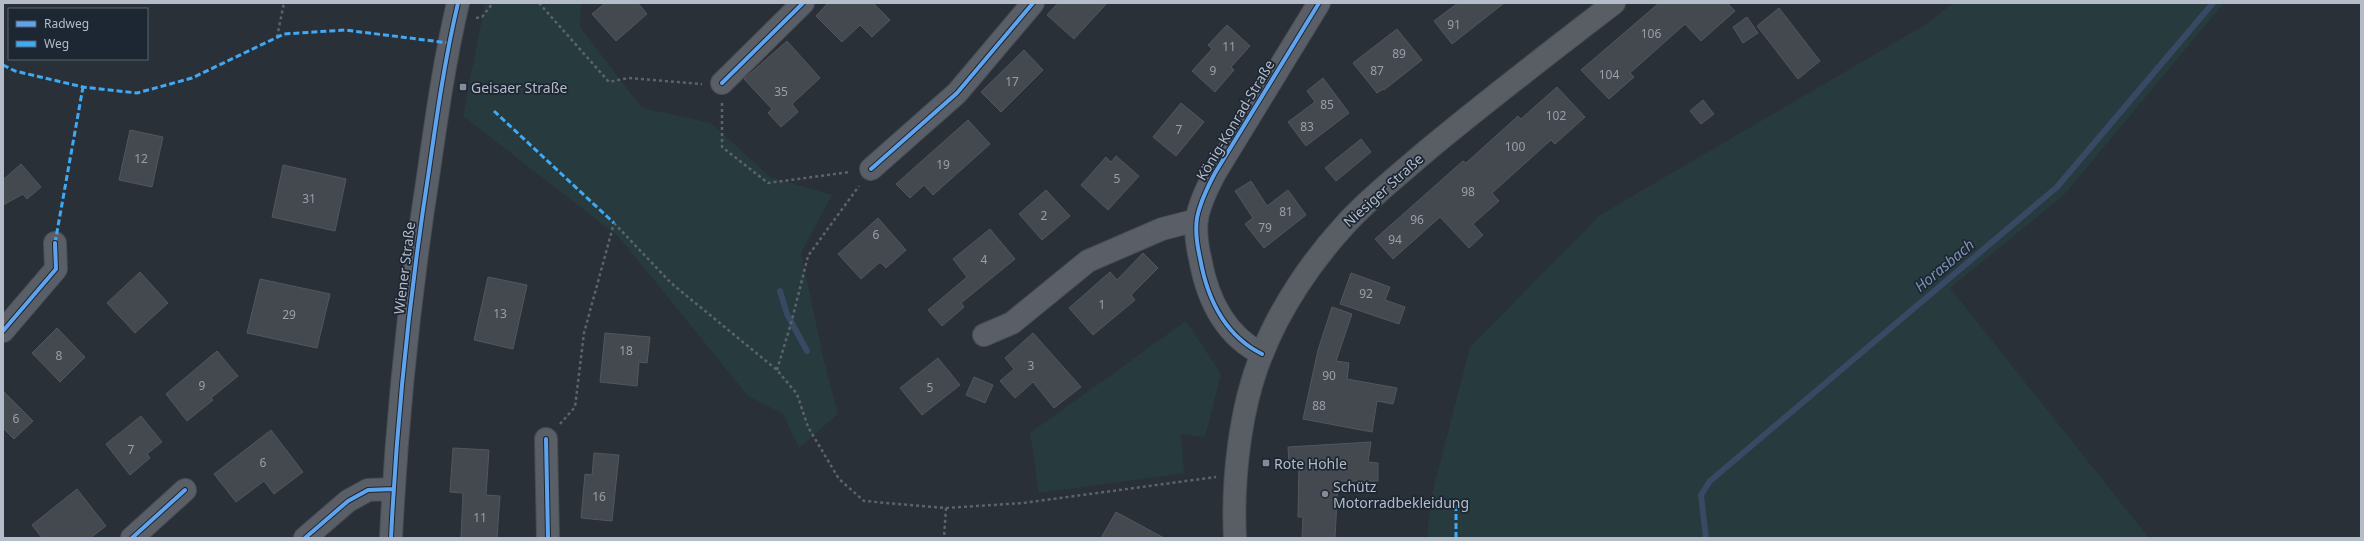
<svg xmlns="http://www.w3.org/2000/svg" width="2364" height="541" viewBox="0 0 2364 541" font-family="'Noto Sans',sans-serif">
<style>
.green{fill:#273a3e}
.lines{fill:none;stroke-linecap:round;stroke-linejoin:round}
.stream{stroke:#384963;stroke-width:6}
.building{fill:#444950;stroke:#52575f}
.street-casing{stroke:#484c53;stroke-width:24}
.secondary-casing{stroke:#484c53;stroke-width:24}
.path{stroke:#5d636a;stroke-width:2.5;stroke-dasharray:3 3;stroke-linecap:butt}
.street{stroke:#5a5e66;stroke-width:22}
.secondary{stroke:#595d64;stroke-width:22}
.quiet{stroke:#3fa9f5;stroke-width:3;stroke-dasharray:6 3;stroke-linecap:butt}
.cycleway-casing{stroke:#1d2633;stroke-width:6}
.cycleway{stroke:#60a3ed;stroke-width:4}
.poi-dot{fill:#848b96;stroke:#1d2633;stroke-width:1.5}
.labels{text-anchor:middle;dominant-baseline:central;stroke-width:3.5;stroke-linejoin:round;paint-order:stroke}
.number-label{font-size:12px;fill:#989fab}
.poi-label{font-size:14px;fill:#b4bcc9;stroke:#1d2633;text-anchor:start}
.street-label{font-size:14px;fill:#b4bcc9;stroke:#1d2633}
.water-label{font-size:15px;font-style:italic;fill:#7c92b1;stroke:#1d2633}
</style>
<rect width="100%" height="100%" fill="#2a3038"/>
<path class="green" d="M 485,3 L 581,3 L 580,27 L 642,108 L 711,123 L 770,177 L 832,195 L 801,253 L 824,361 L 838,414 L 799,448 L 783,414 L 748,396 L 619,237 L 463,116 Z
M 1953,3 L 2224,3 L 2064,195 L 1950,288 L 2149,538 L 1427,538 L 1432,494 L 1470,347 L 1600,215 L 1925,25 Z
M 1186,321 L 1221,374 L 1205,437 L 1181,434 L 1184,473 L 1039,493 L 1030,433 Z"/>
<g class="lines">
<path class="stream" d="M 780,291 L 787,314 L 807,351
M 1706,538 L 1701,495 L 1710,481 L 2057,187 L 2213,3"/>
</g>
<path class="building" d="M 605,3 L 638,3 L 647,14 L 616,41 L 592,14 Z
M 828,3 L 873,3 L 890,20 L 872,37 L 860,25 L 842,42 L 816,16 Z
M 1058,3 L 1107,3 L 1074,39 L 1047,15 Z
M 1458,3 L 1504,3 L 1452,44 L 1434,21 Z
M 1659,3 L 1727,3 L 1735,11 L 1701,41 L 1685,24 L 1630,73 L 1634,77 L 1609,99 L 1581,70 Z
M 1779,8 L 1820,61 L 1798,79 L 1757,26 Z
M 1747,17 L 1758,33 L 1743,43 L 1733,27 Z
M 1227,25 L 1250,46 L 1231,67 L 1234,70 L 1215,92 L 1192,71 L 1212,49 L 1208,45 Z
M 1397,29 L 1422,60 L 1384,90 L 1383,89 L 1377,93 L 1353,63 Z
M 787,41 L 820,78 L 792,104 L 798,112 L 781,127 L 768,113 L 772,109 L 744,79 Z
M 1024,50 L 1043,70 L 1001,112 L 981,92 Z
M 1323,78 L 1349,113 L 1306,146 L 1288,122 L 1315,102 L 1307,91 Z
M 1557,87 L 1585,117 L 1555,144 L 1551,140 L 1492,193 L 1499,201 L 1473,224 L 1483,235 L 1469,248 L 1440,217 L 1393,259 L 1375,239 L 1463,161 L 1466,163 L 1518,116 L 1521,119 Z
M 1703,100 L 1714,114 L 1701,124 L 1690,111 Z
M 1181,103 L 1204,122 L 1176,156 L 1153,137 Z
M 968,120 L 990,144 L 933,195 L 924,185 L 910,198 L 896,184 Z
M 130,130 L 163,137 L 152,187 L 119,180 Z
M 1361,139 L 1371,152 L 1336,181 L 1325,168 Z
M 1116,156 L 1139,176 L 1108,210 L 1081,185 L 1106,157 L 1111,162 Z
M 21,164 L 41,187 L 27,199 L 23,194 L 3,205 L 3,180 Z
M 283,165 L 346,179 L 335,231 L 272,217 Z
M 1251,181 L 1267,206 L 1288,190 L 1306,215 L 1264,248 L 1245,224 L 1253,218 L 1235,191 Z
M 1046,190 L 1070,216 L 1042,240 L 1019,214 Z
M 878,218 L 906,250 L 886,268 L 880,262 L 861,279 L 838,254 Z
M 990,229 L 1015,259 L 961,303 L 964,307 L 942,326 L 928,310 L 967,277 L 953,259 Z
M 1143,253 L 1158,268 L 1131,295 L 1135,300 L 1093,335 L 1069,308 L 1110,272 L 1117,280 Z
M 140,272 L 168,303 L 135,333 L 107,303 Z
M 1351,273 L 1390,287 L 1385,300 L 1405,307 L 1399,324 L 1340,304 Z
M 488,277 L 527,285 L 513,349 L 474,340 Z
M 260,279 L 330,294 L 317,348 L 247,333 Z
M 1332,307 L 1352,314 L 1336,361 L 1349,363 L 1347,379 L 1397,388 L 1393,404 L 1377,401 L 1372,432 L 1303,419 L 1318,350 Z
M 57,328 L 85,357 L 60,382 L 32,353 Z
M 605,333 L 650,337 L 647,363 L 639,362 L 637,386 L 600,382 Z
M 1033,333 L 1081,387 L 1054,408 L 1033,382 L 1015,398 L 1000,381 L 1014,369 L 1005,358 Z
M 217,351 L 238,376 L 211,398 L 213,400 L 187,421 L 166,394 Z
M 938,358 L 960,385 L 922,415 L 900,388 Z
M 974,377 L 993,385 L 985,403 L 966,395 Z
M 3,391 L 33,421 L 14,439 L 3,428 Z
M 141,416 L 162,442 L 147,454 L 150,458 L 130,475 L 106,444 Z
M 271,430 L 303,472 L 274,494 L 264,481 L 236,502 L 214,474 Z
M 1371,442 L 1368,462 L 1378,463 L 1378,481 L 1338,481 L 1335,538 L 1302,538 L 1303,517 L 1298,517 L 1299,464 L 1289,464 L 1288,447 Z
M 453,448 L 489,450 L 486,495 L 500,496 L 497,538 L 461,538 L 463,493 L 450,492 Z
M 594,453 L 619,455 L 612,521 L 581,518 L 585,474 L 592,475 Z
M 77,489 L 106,526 L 90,538 L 42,538 L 32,525 Z
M 1116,512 L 1164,538 L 1101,538 Z"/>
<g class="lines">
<g class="street-casing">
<path id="street" d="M 722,83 L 803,3
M 871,169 L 957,93 L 1033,3
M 3,331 L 56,269 L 55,243
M 984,335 L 1012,323 L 1088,261 L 1162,229 L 1197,220
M 1262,354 C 1224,335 1207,298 1200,258 C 1197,245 1195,231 1197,218 C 1200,202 1207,188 1215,173 L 1319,3
M 546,439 L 548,538
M 132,538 L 185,490
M 305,538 L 348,501 L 368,490 L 393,489
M 391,538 C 397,415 410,292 429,170 C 437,114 445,58 458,3"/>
</g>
<g class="secondary-casing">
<path id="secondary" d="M 1235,538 C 1232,481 1240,407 1262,354 C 1280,308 1311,262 1344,226 C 1366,201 1393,180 1418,158 C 1482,104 1548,54 1614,3"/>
</g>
<path class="path" d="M 539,3 L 609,82 L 628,78 L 702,84
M 476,18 L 482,17 L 493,3
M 277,37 L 284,3
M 722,103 L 722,147 L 768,183 L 850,172
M 614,223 L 671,283 L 777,370 L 797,394 L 808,427 L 839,479 L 864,501 L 946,508 L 944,538
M 777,370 L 792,320 L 808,256 L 859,186
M 560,424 L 575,407 L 584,333 L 614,223
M 946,508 L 1023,503 L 1216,477"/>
<use href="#street" class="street"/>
<use href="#secondary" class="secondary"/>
<path class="quiet" d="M 3,65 L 15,71 L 83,87 L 137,93 L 192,78 L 284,34 L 345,30 L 449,43
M 494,111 L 614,223
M 55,243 L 83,87
M 1456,538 L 1456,500"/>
<g class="cycleway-casing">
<path id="cycleway" d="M 722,83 L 803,3
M 871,169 L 957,93 L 1033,3
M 3,331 L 56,269 L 55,243
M 1262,354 C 1224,335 1207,298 1200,258 C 1197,245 1195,231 1197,218 C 1200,202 1207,188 1215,173 L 1319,3
M 546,439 L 548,538
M 132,538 L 185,490
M 305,538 L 348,501 L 368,490 L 393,489
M 391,538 C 397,415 410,292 429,170 C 437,114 445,58 458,3"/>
</g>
<use href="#cycleway" class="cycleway"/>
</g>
<g class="poi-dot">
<rect x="459" y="83" width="8" height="8" rx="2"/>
<rect x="1262" y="459" width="8" height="8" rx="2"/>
<circle cx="1325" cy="494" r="4"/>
</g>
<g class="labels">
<g class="number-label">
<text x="1454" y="24">91</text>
<text x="1651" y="33">106</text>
<text x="1229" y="46">11</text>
<text x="1399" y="53">89</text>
<text x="1213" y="70">9</text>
<text x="1377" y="70">87</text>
<text x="1609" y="74">104</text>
<text x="1012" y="81">17</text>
<text x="781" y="91">35</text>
<text x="1327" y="104">85</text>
<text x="1556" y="115">102</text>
<text x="1307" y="126">83</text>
<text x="1179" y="129">7</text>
<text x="1515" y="146">100</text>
<text x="141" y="158">12</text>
<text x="943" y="164">19</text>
<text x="1117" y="178">5</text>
<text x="1468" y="191">98</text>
<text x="309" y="198">31</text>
<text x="1286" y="211">81</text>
<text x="1044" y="215">2</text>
<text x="1417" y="219">96</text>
<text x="1265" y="227">79</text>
<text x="876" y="234">6</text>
<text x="1395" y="239">94</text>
<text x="984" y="259">4</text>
<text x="1366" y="293">92</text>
<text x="1102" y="304">1</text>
<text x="500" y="313">13</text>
<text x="289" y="314">29</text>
<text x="626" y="350">18</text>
<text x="59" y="355">8</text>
<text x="1031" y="365">3</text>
<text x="1329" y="375">90</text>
<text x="202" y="385">9</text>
<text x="930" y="387">5</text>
<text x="1319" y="405">88</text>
<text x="16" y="418">6</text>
<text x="131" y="449">7</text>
<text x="263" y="462">6</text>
<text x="599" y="496">16</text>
<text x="480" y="517">11</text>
</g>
<g class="poi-label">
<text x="471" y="87">Geisaer Straße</text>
<text x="1274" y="463">Rote Hohle</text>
<text x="1333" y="486">Schütz<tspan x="1333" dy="16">Motorradbekleidung</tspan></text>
</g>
<g class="street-label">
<text transform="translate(1235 120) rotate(-59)">König-Konrad-Straße</text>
<text transform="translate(1383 190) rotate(-42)">Niesiger Straße</text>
<text transform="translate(404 268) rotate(-83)">Wiener Straße</text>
</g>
<g class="water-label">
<text transform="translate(1944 265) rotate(-40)">Horasbach</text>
</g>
</g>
<rect width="2364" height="541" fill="none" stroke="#b4bcc9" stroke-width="8"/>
<rect x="8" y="8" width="140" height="52" fill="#1d2633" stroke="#59626f"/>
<rect x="16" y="21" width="20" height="6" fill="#60a3ed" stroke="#59626f"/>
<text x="44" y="28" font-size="12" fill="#b4bcc9">Radweg</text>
<rect x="16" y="41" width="20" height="6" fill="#3fa9f5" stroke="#59626f"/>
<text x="44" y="48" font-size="12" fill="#b4bcc9">Weg</text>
</svg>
